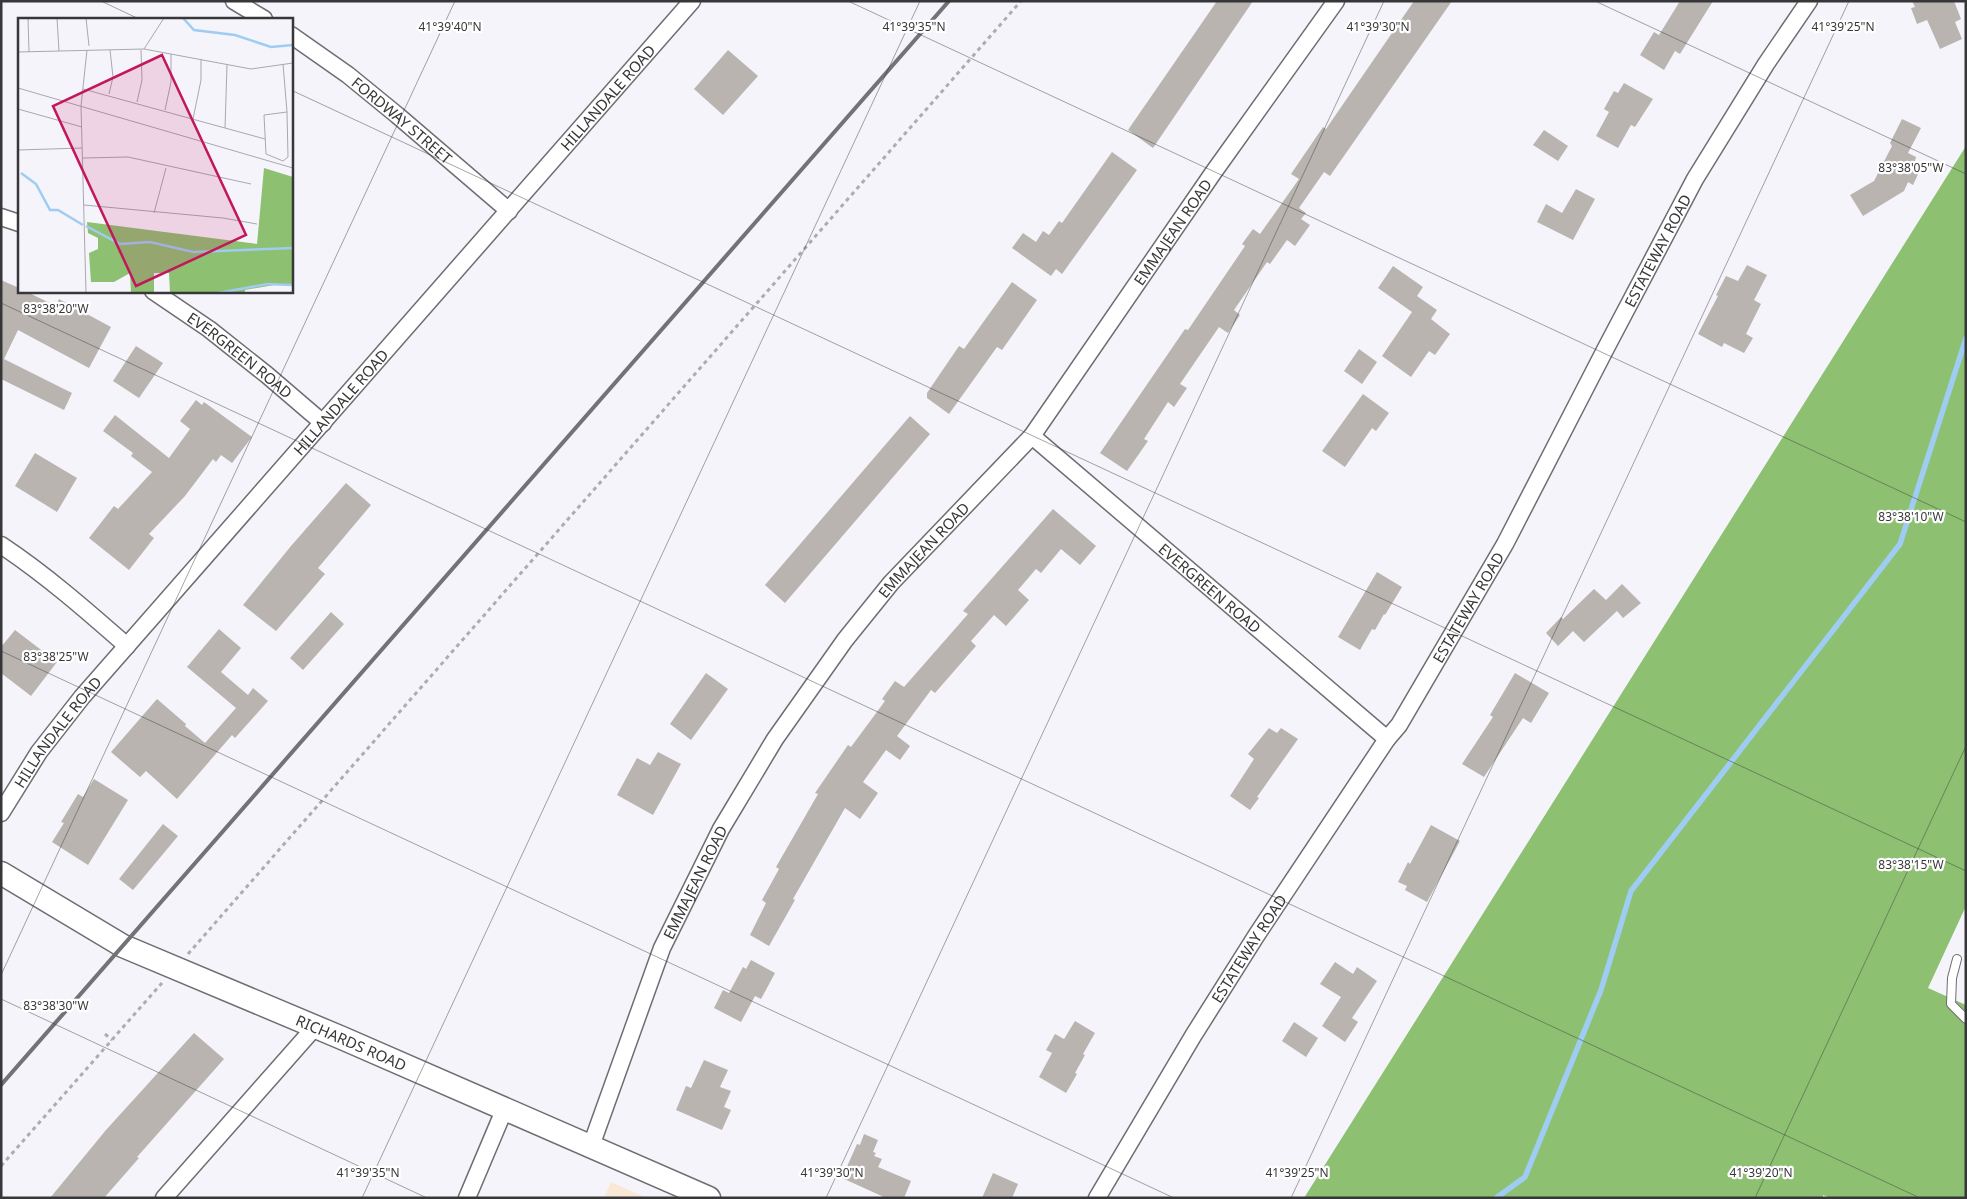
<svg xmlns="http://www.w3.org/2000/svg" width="1967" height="1199" viewBox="0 0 1967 1199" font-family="'Noto Sans',sans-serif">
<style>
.commercial{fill:#fae8d7}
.forest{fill:#8ec072}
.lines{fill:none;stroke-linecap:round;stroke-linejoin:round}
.stream{stroke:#9fccf2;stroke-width:5.5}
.building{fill:#b9b4af}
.lane-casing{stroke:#6e6d72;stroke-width:10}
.street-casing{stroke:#6e6d72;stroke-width:19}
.secondary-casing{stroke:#6e6d72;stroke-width:25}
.path{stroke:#adacb1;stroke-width:3;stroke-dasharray:4 4;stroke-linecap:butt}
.lane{stroke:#fff;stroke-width:8}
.street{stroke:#fff;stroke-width:16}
.secondary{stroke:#fff;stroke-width:22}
.rail{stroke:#737376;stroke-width:4}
.ticks{fill:none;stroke:#373739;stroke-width:1;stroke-opacity:0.45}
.labels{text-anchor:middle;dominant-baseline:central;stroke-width:4.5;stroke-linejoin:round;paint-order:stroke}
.street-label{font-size:15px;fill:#373739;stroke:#fff}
.inset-river{fill:none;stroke:#9fccf2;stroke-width:2.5}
.inset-road{fill:none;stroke:#a9a8ad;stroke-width:1}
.view{fill:#c2185b;fill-opacity:0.15;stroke:#c2185b;stroke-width:2.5}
.inset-edge{fill:none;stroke:#373739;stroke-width:2.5}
.ticks-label{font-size:12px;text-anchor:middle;fill:#373739;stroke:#fff;stroke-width:4.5;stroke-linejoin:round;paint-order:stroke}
</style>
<rect width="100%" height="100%" fill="#f5f4fb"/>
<path class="commercial" d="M 611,1182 L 647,1198 L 604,1198 Z"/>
<path class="forest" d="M 1966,146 L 1966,906 L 1928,988 L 1966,1005 L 1966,1198 L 1831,1198 L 1823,1195 L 1823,1198 L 1304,1198 Z"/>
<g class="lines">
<path class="stream" d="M 1496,1198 L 1525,1177 L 1601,990 L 1631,891 L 1900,544 L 1966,338"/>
</g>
<path class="building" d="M 1217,1 L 1253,1 L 1153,148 L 1128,130 Z
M 1414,1 L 1452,1 L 1330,176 L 1324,172 L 1299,208 L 1306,213 L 1301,219 L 1310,225 L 1295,246 L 1287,240 L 1270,264 L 1267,262 L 1234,310 L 1240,315 L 1228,333 L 1219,327 L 1180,384 L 1187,388 L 1174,407 L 1168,402 L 1144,439 L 1148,441 L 1127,471 L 1100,453 L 1185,329 L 1188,330 L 1245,246 L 1242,244 L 1253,229 L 1260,234 L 1299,179 L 1291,174 L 1323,127 L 1326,129 Z
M 1680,1 L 1713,1 L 1680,54 L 1675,51 L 1664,70 L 1640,55 L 1654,32 L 1659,35 Z
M 1912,1 L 1954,1 L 1961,19 L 1955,22 L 1962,39 L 1940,49 L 1927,20 L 1917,24 L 1911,8 L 1915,7 Z
M 728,50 L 758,76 L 723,115 L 694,89 Z
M 1624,83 L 1653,99 L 1635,127 L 1631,125 L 1618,148 L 1596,136 L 1609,112 L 1604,109 L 1614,91 L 1618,93 Z
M 1902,119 L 1921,128 L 1908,153 L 1916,157 L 1915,161 L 1918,163 L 1915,168 L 1920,170 L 1913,185 L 1908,182 L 1904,191 L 1863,216 L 1850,195 L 1874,181 L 1892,146 L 1890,143 Z
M 1544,130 L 1568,146 L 1558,161 L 1533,145 Z
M 1112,152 L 1137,170 L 1062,274 L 1056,269 L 1051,276 L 1012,248 L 1023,233 L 1036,242 L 1043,231 L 1049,235 L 1059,221 L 1062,223 Z
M 1576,189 L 1595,199 L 1573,240 L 1537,222 L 1546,204 L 1562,213 Z
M 1747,265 L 1767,275 L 1754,300 L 1761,304 L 1746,334 L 1753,338 L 1744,353 L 1724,343 L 1722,347 L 1698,334 L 1718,296 L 1716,295 L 1726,276 L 1738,281 Z
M 1393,266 L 1423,287 L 1417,296 L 1437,310 L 1431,319 L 1450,334 L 1435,355 L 1429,351 L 1411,377 L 1382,356 L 1412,312 L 1378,288 Z
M 1,280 L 19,288 L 19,291 L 25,291 L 56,306 L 59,299 L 111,327 L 89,368 L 18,330 L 4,359 L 72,393 L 64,410 L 1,379 Z
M 1012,282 L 1037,300 L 1002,350 L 997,347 L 949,414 L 927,398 L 927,393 L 959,346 L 964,349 Z
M 136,346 L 163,363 L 139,398 L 113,381 Z
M 1359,349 L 1377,362 L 1362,384 L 1344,371 Z
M 1363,394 L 1389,413 L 1376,431 L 1372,428 L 1345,467 L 1322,451 Z
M 196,400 L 202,405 L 204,402 L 252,437 L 232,463 L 221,455 L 216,462 L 213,459 L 185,496 L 149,534 L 154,538 L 129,570 L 89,538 L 114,506 L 118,509 L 152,472 L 131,456 L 133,453 L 103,431 L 115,415 L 169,458 L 190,429 L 180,421 Z
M 910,416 L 930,434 L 785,603 L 765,585 Z
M 35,453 L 77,478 L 57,512 L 15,486 Z
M 346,483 L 371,505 L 318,568 L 325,574 L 276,631 L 243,605 L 291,546 Z
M 1053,509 L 1096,546 L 1080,565 L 1061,549 L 1041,573 L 1036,569 L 1018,590 L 1029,600 L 1006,626 L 994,615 L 971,641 L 976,646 L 935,693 L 931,690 L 897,736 L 910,746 L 900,760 L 886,750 L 863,782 L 878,793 L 860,819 L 845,808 L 793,899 L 795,900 L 769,946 L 750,935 L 766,903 L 762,900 L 779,869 L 776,867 L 818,794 L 815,793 L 848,745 L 851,747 L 885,701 L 882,699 L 895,681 L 904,687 L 968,614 L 963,611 Z
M 1377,572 L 1402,587 L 1385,615 L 1384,614 L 1375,630 L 1372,629 L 1360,650 L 1338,637 Z
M 1622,584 L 1641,603 L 1623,618 L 1617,611 L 1584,642 L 1573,631 L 1558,646 L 1546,633 L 1561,617 L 1563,619 L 1594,589 L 1606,600 Z
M 331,612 L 344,624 L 303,670 L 290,658 Z
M 219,629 L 241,648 L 221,672 L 248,695 L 253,688 L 268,701 L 235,738 L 232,735 L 177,799 L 146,771 L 140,777 L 111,752 L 157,699 L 186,724 L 185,726 L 205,743 L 236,708 L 187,667 Z
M 15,630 L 57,662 L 31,696 L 1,673 L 1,647 Z
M 706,673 L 728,689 L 691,740 L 670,724 Z
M 1515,673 L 1549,693 L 1531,723 L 1523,718 L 1484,777 L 1462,764 L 1493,717 L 1490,715 Z
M 1269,728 L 1277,733 L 1281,728 L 1298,739 L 1257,797 L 1259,798 L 1250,810 L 1230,796 L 1254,759 L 1248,754 Z
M 658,752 L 681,764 L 653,815 L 617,795 L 637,758 L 650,765 Z
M 94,779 L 128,800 L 88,865 L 52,842 L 64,823 L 61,822 L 78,794 L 83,797 Z
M 163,824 L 178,836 L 133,890 L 119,879 Z
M 1431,825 L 1460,841 L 1427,902 L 1405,890 L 1407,886 L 1398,882 L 1408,862 L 1410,864 Z
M 751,960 L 775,973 L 761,999 L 755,996 L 741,1022 L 714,1008 L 723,990 L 729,993 L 743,967 L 746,969 Z
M 1335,962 L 1353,974 L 1357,967 L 1377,981 L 1352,1018 L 1358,1022 L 1345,1042 L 1322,1026 L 1341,997 L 1320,984 Z
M 1075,1021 L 1095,1033 L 1083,1054 L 1085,1055 L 1075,1073 L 1077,1074 L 1066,1093 L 1039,1077 L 1052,1053 L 1046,1050 L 1055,1034 L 1064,1039 Z
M 1294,1022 L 1318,1038 L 1306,1057 L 1282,1041 Z
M 194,1033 L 224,1059 L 137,1157 L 139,1158 L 104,1198 L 50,1198 L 106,1130 Z
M 704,1060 L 728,1070 L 720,1087 L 731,1091 L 724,1107 L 731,1110 L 722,1130 L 676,1110 L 686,1086 L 691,1088 Z
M 864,1134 L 878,1140 L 873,1152 L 876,1153 L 874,1156 L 882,1159 L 878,1167 L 911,1181 L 904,1198 L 886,1198 L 842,1178 L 857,1144 L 860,1145 Z
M 993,1173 L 1018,1184 L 1012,1198 L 982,1198 Z"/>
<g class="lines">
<g class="lane-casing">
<path id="lane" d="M 1957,959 L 1952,978 L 1951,1004 L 1966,1019"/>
</g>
<g class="street-casing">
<g id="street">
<path d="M 234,1 L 264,19"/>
<path id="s1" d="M 291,35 L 348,75 L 397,115 L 509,211"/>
<path d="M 1,217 L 19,223"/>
<path id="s2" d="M 153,291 L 209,329 L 267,375 L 323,423"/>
<path id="s3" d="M 1032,436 L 1387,739"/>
<path d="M 1,545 C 46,575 86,610 127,646"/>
<path id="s4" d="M 1,813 L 39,752 L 82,697 L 692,1"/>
<path id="s5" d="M 591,1146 L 662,948 L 721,829 L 775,739 L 845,640 L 891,583 L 1032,436 L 1213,173 L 1336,1"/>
<path d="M 164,1198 L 315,1027"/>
<path d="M 467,1198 L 505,1108"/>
<path id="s6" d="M 1097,1198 L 1193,1036 L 1256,936 L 1387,739 L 1399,725 L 1505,544 L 1606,348 L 1695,179 L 1766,64 L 1809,1"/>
</g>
</g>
<g class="secondary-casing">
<g id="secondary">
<path id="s7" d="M 1,873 L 123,946 L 342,1038 L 709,1198"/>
</g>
</g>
<path class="path" d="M 188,954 L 1021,1
M 105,1034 L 112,1040
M 1,1166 L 162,983"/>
<use href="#lane" class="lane"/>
<use href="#street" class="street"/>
<use href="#secondary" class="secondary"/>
<path class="rail" d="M 1,1085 L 949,1"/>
</g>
<path class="ticks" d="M 101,1 L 139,19M 848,1 L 1966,522M 1595,1 L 1966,174M 291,90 L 1966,871M 1,303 L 1920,1198M 1,651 L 1174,1198M 1,975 L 455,1M 1,999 L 427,1198M 362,1198 L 920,1M 826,1198 L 1384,1M 1291,1198 L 1849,1M 1755,1198 L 1966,746"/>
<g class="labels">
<g class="street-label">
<text stroke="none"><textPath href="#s4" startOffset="939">HILLANDALE ROAD</textPath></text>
<text stroke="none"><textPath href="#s1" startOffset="140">FORDWAY STREET</textPath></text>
<text stroke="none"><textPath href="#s5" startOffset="1094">EMMAJEAN ROAD</textPath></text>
<text stroke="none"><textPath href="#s6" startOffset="1102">ESTATEWAY ROAD</textPath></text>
<text stroke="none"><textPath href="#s2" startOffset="108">EVERGREEN ROAD</textPath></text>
<text stroke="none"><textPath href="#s4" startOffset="534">HILLANDALE ROAD</textPath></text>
<text stroke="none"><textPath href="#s5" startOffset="689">EMMAJEAN ROAD</textPath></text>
<text stroke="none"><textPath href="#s3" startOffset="234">EVERGREEN ROAD</textPath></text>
<text stroke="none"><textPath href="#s6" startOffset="698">ESTATEWAY ROAD</textPath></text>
<text stroke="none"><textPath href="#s4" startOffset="99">HILLANDALE ROAD</textPath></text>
<text stroke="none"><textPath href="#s5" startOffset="284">EMMAJEAN ROAD</textPath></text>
<text stroke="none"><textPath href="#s6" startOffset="292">ESTATEWAY ROAD</textPath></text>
<text stroke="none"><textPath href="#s7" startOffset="390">RICHARDS ROAD</textPath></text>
</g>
</g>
<g transform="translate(18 18)">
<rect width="275" height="275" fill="#f5f4fb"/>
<path d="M 246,150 L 275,159 L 275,268 L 262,266 L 227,272 L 227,275 L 152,275 L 151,255 L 136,255 L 136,275 L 113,275 L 112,255 L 96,264 L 73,264 L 71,235 L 80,231 L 80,220 L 70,215 L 69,204 L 239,226 Z" fill="#8ec072"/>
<path class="inset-river" d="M 165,0 L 176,12 L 217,17 L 253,29 L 275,27M 3,155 L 18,166 L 32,192 L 40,192 L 65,207M 68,208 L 102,226 L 132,224 L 175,234 L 275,230M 201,275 L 249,266 L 275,267"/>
<path class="inset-road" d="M 10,0 L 11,34M 39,0 L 41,33M 68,0 L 71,28M 126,31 L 146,0M 0,34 L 126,31 L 233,51 L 275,45M 265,46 L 269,94 L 270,139 L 265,143 L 248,136 L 246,97 L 269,94M 0,70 L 275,150M 65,71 L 247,121M 91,76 L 95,59 L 92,32M 119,84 L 124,62 L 123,32M 0,91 L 64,109M 147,92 L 153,64 L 153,36M 175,101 L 183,62 L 183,41M 207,110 L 209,47M 0,132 L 64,130M 65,140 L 110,139 L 233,166M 66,187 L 205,200 L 239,206M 136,195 L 148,150M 68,275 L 63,88 L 69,32"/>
<path class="view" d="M 144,37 L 228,217 L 118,268 L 35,88 Z"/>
<rect width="275" height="275" class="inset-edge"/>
</g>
<g class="ticks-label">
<text x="450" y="31">41°39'40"N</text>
<text x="914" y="31">41°39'35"N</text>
<text x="1378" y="31">41°39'30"N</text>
<text x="1843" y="31">41°39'25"N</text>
<text x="1911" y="172">83°38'05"W</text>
<text x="56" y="313">83°38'20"W</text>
<text x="1911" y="521">83°38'10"W</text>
<text x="56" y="661">83°38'25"W</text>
<text x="1911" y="869">83°38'15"W</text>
<text x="56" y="1010">83°38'30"W</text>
<text x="368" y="1177">41°39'35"N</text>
<text x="832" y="1177">41°39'30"N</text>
<text x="1297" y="1177">41°39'25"N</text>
<text x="1761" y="1177">41°39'20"N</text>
</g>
<rect width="1967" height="1199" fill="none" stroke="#373739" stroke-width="5"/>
</svg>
